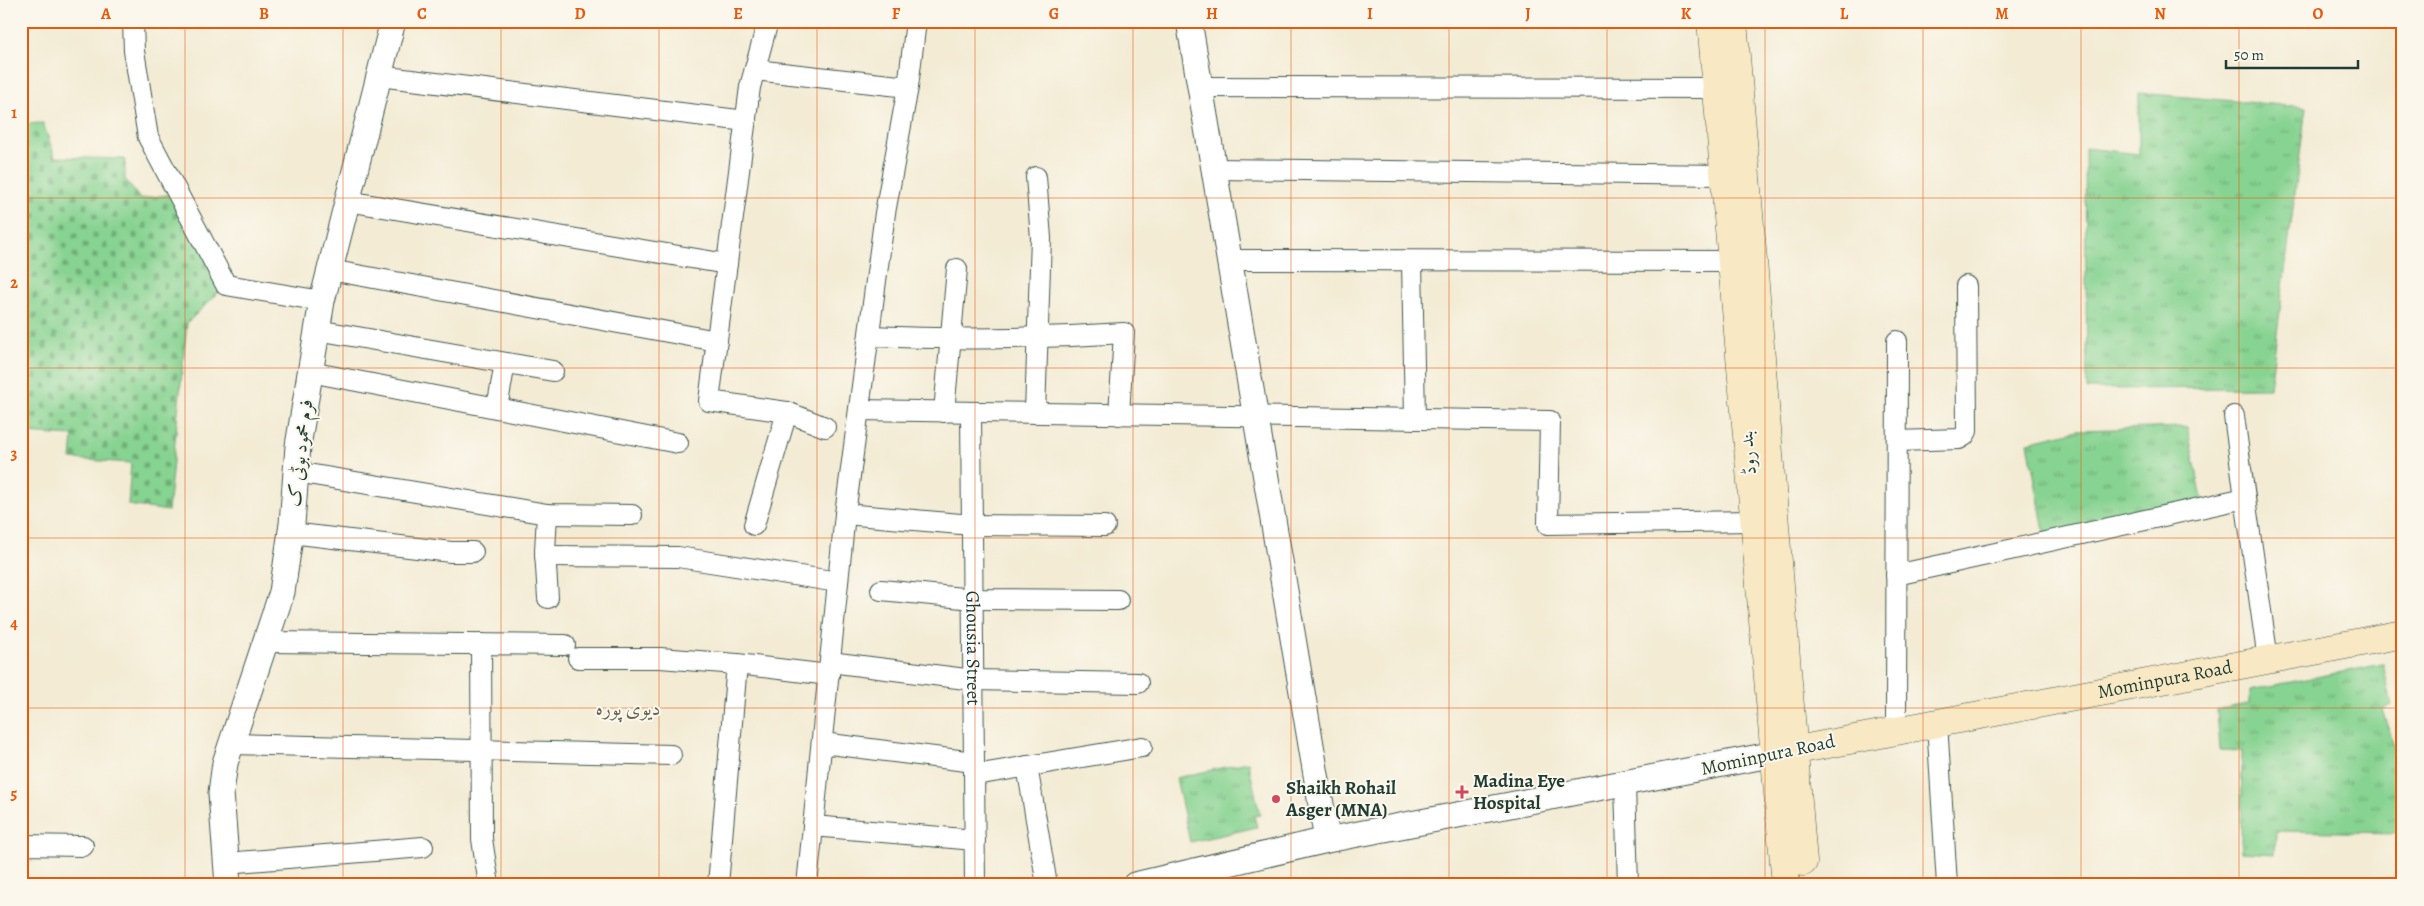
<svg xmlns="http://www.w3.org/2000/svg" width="2424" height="906" viewBox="0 0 2424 906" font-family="Alegreya,Amiri,serif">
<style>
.grass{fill:url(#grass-tufts);stroke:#538862}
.cemetery{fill:url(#cemetery-stones);stroke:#538862}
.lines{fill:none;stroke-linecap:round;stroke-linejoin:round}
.minor-casing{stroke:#3f574c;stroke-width:22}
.tertiary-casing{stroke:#3f574c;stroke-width:27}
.secondary-casing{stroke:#3f574c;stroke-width:29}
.minor{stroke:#fff;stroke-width:20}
.tertiary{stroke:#fff;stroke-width:25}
.secondary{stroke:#f8e8c3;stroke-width:28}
.grid{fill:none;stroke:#e8590c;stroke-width:1;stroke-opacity:0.55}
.poi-dot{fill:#d1495b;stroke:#fbf7ec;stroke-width:2}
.labels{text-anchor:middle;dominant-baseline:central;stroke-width:4;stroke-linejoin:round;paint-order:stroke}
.street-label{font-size:19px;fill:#1f3d34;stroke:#fbf7ec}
.poi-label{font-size:19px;font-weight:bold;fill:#1f3d34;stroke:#fbf7ec;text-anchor:start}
.neighbourhood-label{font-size:20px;fill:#656451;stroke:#fbf7ec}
.neatline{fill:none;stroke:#e8590c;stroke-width:2}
.grid-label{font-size:16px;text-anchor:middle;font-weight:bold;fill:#e8590c}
</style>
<defs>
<pattern id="grass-tufts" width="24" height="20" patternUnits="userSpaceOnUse" patternTransform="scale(1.25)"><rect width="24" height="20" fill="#87d391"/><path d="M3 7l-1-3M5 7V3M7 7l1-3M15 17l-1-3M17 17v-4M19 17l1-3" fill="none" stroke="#6eac77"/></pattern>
<pattern id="cemetery-stones" width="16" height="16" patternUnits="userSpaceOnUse" patternTransform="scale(1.25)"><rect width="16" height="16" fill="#87d391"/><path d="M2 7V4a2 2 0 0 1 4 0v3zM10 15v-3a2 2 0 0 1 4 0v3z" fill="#6eac77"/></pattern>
</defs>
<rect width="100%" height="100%" fill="#fbf7ec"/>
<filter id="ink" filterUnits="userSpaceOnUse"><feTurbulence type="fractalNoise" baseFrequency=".02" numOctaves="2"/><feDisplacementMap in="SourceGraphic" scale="10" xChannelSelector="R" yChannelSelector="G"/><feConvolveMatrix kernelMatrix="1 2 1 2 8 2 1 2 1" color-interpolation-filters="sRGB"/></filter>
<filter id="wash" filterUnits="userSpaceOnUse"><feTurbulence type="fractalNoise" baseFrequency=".0096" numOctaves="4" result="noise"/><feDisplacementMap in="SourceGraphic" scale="20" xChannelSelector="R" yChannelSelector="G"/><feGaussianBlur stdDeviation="1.12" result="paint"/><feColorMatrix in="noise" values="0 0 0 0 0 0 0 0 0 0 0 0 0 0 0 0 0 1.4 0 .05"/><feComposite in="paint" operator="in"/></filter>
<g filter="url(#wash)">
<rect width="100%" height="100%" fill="#f3ebd4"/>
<path class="grass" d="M 2139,93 L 2306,107 L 2270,388 L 2087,389 L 2085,148 L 2139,154 Z
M 2187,427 L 2204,507 L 2046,542 L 2028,442 L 2078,430 Z
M 2383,664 L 2392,705 L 2382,710 L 2403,773 L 2403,833 L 2276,831 L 2275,854 L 2241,852 L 2242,751 L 2220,750 L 2217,710 L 2250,703 L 2250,690 Z
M 1248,762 L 1260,815 L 1254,816 L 1257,827 L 1190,842 L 1176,778 Z
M 2403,879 L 2403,885 L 2211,885 L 2211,880 Z"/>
<path class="cemetery" d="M 43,123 L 55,157 L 125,159 L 125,179 L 140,199 L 178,193 L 226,285 L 187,323 L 168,511 L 128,505 L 131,463 L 71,459 L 73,436 L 24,433 L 24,318 L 21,318 L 21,124 Z"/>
</g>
<g filter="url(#ink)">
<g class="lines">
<g class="minor-casing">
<g id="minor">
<path d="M 133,21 L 134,51 L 148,137 L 226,285 L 322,301"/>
<path d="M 768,21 L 750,87 L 709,401 L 787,412 L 825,427"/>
<path d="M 755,70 L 908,87"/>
<path d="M 379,76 L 746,121"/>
<path d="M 1200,87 L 1716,88"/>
<path d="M 1213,169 L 1724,175"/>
<path d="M 347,201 L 727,264"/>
<path d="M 1229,260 L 1731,261"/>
<path d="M 1412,261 L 1415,419"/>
<path d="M 330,270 L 717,341"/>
<path d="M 317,330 L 553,371"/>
<path d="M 869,336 C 954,340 1038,339 1124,333 L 1119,415"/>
<path d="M 310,372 L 678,443"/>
<path d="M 497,408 L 505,363"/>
<path d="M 859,410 L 1550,421 L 1548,524 L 1754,521"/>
<path d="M 944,412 L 957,269"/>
<path id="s1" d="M 971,412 L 975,885"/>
<path d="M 1035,413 L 1041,238 L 1036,177"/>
<path d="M 2234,416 L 2245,498"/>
<path d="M 1897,441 L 1959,439 L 1964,436 L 1967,431 L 1966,286"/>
<path d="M 296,472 L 547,514 L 632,515"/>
<path d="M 547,514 L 545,551 L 548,598"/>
<path d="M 845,514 L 972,525 L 1105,526"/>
<path d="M 754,525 L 787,412"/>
<path d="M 291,533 L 451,552 L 473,552"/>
<path d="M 545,556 L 678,557 L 838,582"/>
<path d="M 1896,575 L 2245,498 L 2268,660"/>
<path d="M 881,590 L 973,599 L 1118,600"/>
<path d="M 266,642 L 565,645"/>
<path d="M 481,644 L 482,839 L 489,885"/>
<path d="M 578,658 L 660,658 L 737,664"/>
<path d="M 830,662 L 974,680 L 1138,683"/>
<path d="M 1937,722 L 1947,885"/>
<path d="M 1896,730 L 1897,341"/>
<path d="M 822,743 L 974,762"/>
<path d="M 232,744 L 671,755"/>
<path d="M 1027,766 L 1047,885"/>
<path d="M 975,775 L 1142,747"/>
<path d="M 1625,784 L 1628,885"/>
<path d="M 813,826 L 975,840"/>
<path d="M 21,845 L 83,846"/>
<path d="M 226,863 L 423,847"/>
<path d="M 718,885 L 737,664 L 829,675"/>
<path d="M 807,885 L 845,514 L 885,213 L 908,87 L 916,21"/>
</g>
</g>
<g class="tertiary-casing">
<path id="tertiary" d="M 1189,21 L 1327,840
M 228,885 L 221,793 L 225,763 L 282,592 L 292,524 L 298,446 L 322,301 L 393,21
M 1135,885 L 1327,840 L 1775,754"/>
</g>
<g class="secondary-casing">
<g id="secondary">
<path d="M 1711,21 L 1786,885"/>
<path d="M 1733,21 L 1803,862"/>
<path id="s2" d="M 1776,754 L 2403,634"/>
</g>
</g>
<use href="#minor" class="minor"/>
<use href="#tertiary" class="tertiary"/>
<use href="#secondary" class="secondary"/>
</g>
</g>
<path class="grid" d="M 185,21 L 185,885M 343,21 L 343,885M 501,21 L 501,885M 659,21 L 659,885M 817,21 L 817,885M 975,21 L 975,885M 1133,21 L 1133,885M 1291,21 L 1291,885M 1449,21 L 1449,885M 1607,21 L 1607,885M 1765,21 L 1765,885M 1923,21 L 1923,885M 2081,21 L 2081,885M 2239,21 L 2239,885M 21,198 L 2403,198M 21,368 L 2403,368M 21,538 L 2403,538M 21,708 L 2403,708"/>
<g class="poi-dot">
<path d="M1459.5 784.5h5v5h5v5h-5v5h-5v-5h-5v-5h5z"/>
<circle cx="1276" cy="799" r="5"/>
</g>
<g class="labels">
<g class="street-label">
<text transform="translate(300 453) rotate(-83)">فرم محمود بوٹی ک</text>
<text transform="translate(1748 453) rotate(-95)">بند روڈ</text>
<text stroke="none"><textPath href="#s1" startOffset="236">Ghousia Street</textPath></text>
<text stroke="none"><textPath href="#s2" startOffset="396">Mominpura Road</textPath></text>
<text transform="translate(1768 755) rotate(-12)">Mominpura Road</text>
</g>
<g class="poi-label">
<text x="1473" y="781">Madina Eye<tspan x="1473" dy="22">Hospital</tspan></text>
<text x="1286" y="788">Shaikh Rohail<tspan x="1286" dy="22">Asger (MNA)</tspan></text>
</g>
<g class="neighbourhood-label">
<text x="628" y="708">دیوی پورہ</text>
</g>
</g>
<rect width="2424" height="906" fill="none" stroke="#fbf7ec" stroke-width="55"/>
<path d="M2226 60v8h132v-8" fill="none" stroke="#1f3d34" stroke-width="2.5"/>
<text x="2234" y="60" font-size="15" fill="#1f3d34" stroke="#fbf7ec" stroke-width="4" paint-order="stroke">50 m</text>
<rect x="28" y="28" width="2368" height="850" class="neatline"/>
<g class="grid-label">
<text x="106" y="19">A</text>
<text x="264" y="19">B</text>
<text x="422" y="19">C</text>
<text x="580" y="19">D</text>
<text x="738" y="19">E</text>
<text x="896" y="19">F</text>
<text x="1054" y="19">G</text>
<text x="1212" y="19">H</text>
<text x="1370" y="19">I</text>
<text x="1528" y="19">J</text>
<text x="1686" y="19">K</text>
<text x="1844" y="19">L</text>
<text x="2002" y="19">M</text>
<text x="2160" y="19">N</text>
<text x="2318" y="19">O</text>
<text x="14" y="118">1</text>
<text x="14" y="288">2</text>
<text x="14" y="459">3</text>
<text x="14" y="629">4</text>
<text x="14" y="799">5</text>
</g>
</svg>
